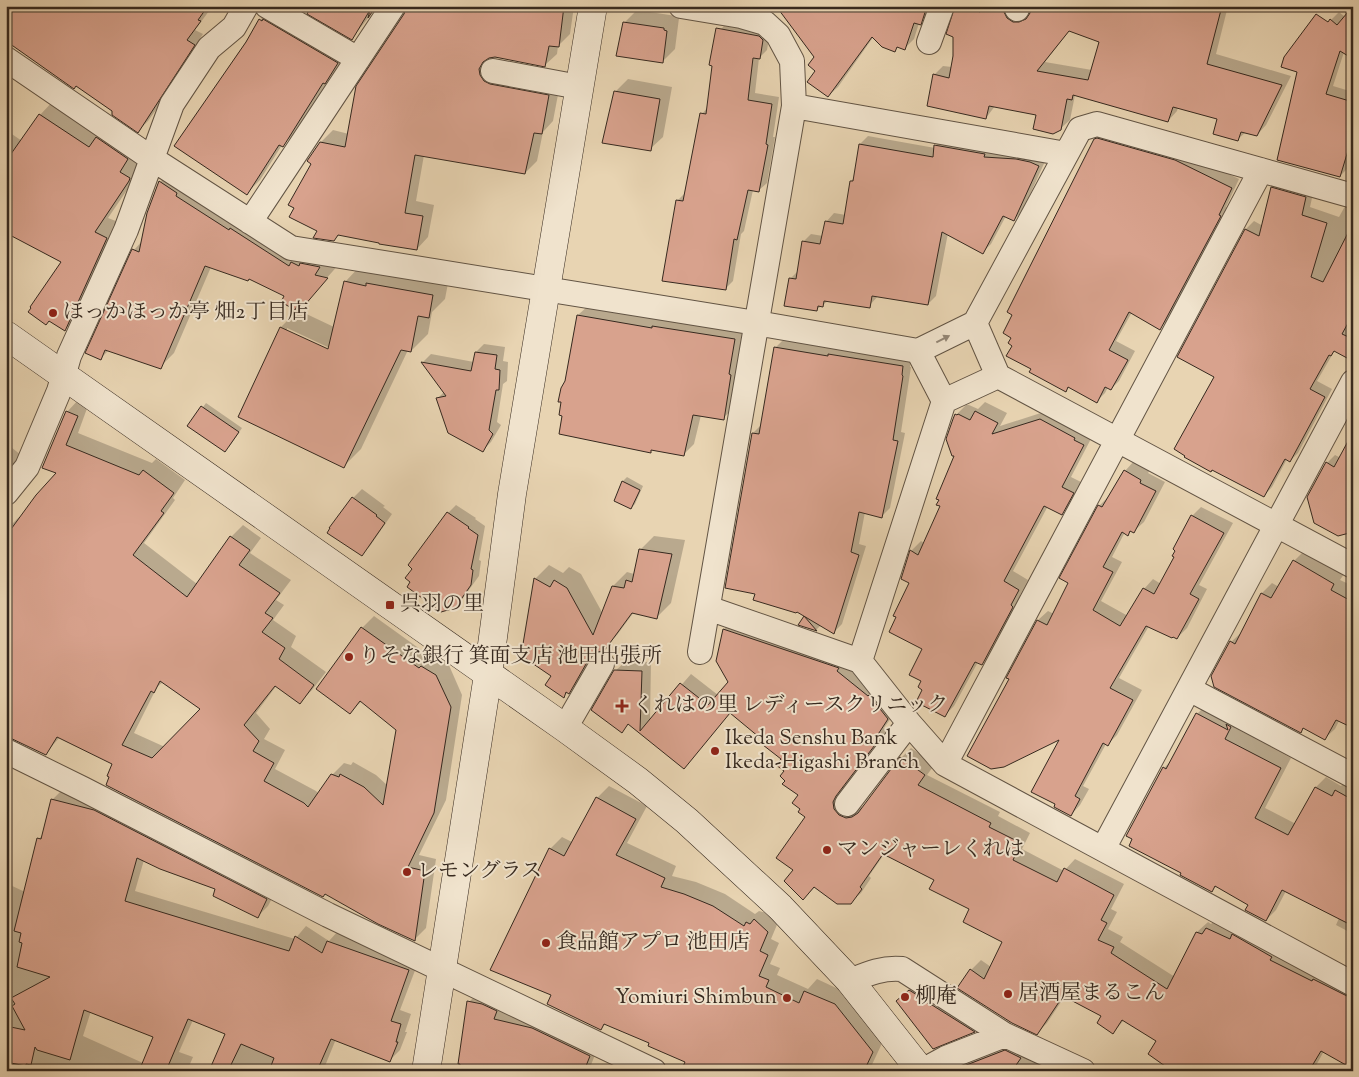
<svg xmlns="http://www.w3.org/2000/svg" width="1359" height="1077" viewBox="0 0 1359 1077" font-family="'Sorts Mill Goudy','Noto Serif JP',serif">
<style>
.shadow{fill:#0003;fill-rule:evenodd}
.building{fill:#d8a28d;stroke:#36291f;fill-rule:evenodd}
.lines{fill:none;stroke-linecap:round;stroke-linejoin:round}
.street-casing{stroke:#625444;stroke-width:26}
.secondary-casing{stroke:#36291f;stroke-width:29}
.street{stroke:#f0e3cd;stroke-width:24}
.secondary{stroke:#f0e3cd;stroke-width:28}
.oneway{fill:#938676}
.poi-dot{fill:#8f2418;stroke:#f0e3cd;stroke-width:2}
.labels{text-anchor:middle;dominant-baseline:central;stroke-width:4;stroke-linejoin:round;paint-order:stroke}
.poi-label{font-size:21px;fill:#36291f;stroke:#f0e3cd;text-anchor:start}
</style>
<rect width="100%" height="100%" fill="#e8d4b2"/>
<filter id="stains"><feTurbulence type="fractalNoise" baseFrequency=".004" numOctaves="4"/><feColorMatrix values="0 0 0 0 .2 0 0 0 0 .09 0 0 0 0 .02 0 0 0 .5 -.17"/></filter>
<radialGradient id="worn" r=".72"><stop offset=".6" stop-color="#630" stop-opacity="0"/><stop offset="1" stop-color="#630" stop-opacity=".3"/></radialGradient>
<path class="shadow" d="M 9,6 L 210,6 L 207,10 L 209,11 L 195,30 L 203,34 L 170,85 L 166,96 L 148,121 L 138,131 L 114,111 Z
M 273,6 L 350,50 L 337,70 L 331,76 L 296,133 L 282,145 L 260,180 L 247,193 L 176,146 L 261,19 Z
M 297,6 L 378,6 L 352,38 Z
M 417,6 L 574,6 L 570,34 L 558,46 L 557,54 L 545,65 L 491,57 L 492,64 L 560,84 L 553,121 L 543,132 L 537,161 L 525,173 L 424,155 L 416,201 L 434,205 L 428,237 L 417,249 L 340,234 L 334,240 L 318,231 L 313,163 L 321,142 L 333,130 L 349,134 Z
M 854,6 L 932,6 L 930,14 L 919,23 L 914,39 L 905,48 L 899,46 L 895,50 L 874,36 L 838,87 L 827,97 Z
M 956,6 L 1015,6 L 1023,13 L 1030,14 L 1031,13 L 1032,6 L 1228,6 L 1216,54 L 1291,76 L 1266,125 L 1257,135 L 1246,132 L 1237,140 L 1219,118 L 1178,107 L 1177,111 L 1168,121 L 1075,95 L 1070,120 L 1060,129 L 1037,114 L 995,106 L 986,118 L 934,75 L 943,66 L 952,67 ZM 1070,30 L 1101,41 L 1092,70 L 1045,62 Z
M 637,10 L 676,16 L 676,18 L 679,18 L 675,49 L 662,62 L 624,23 Z
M 1339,12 L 1345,17 L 1344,52 L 1333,86 L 1353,92 L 1353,150 L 1348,168 L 1340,176 L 1313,168 L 1331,20 Z
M 724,26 L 770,33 L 767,50 L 759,58 L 755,93 L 779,97 L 773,137 L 775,137 L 767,183 L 759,190 L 753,190 L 744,231 L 741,234 L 733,281 L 726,288 L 677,201 L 685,193 L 702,114 L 708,107 L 717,33 Z
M 628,79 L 672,87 L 663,137 L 650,149 L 615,92 Z
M 54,100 L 144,165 L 108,218 L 121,223 L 79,315 L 65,330 L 63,262 L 6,232 L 6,130 L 22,141 L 40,115 Z
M 1104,131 L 1184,152 L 1239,179 L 1226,207 L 1228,208 L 1168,320 L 1160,328 L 1132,312 L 1116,341 L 1135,351 L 1119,381 L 1111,389 L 1108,387 L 1105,393 L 1097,401 L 1070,387 L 1065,391 L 1032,369 L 1014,345 L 1095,140 Z
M 868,136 L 935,148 L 936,145 L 944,137 L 1047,157 L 1022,212 L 1014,220 L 1006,216 L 991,244 L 983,252 L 948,233 L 936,296 L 928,304 L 878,296 L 869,306 L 828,301 L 816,310 L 790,279 L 798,271 L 803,242 L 811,234 L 823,236 L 826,222 L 834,213 L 846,215 L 851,181 L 854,178 L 860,144 Z
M 174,168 L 340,263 L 303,305 L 300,303 L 295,308 L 286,296 L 249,277 L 211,267 L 174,353 L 160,367 L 109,350 L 101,358 L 134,250 L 143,240 L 160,182 Z
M 1280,180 L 1314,189 L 1310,207 L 1339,217 L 1344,208 L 1353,200 L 1353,360 L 1335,350 L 1317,381 L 1332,389 L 1298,453 L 1290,461 L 1287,459 L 1272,487 L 1264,496 L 1215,377 L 1179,357 L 1246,229 L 1254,221 L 1263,226 L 1272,188 Z
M 362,264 L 449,278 L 445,299 L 432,312 L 428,334 L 411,351 L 408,350 L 361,449 L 344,466 L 240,416 L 281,327 L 298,310 L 334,327 L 345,282 ZM 287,328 L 334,350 L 333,353 L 287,331 Z
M 589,305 L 745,329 L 734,408 L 723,418 L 701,415 L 694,444 L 684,454 L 652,449 L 650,451 L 567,381 L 578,315 Z
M 784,339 L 911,358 L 910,367 L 911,367 L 901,432 L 905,433 L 890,508 L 882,516 L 865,512 L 859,544 L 866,546 L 842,624 L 833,633 L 821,625 L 816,630 L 800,624 L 806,615 L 757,593 L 753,433 L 762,424 L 775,348 Z
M 484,344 L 505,347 L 503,361 L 508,362 L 507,381 L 503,384 L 497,422 L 501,425 L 491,442 L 483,450 L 437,399 L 444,392 L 423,362 L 431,354 L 474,362 L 476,352 Z
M 79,399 L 89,403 L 78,433 L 152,463 L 156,459 L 185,480 L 173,498 L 175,500 L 144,543 L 197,584 L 231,537 L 243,525 L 261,538 L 250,553 L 291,580 L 276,600 L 284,605 L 273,620 L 296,636 L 291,647 L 326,672 L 312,690 L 300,702 L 277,685 L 256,713 L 270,729 L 264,739 L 285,750 L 275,769 L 316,791 L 319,794 L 332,775 L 344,763 L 351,765 L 353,762 L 376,775 L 388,786 L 397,730 L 362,701 L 350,712 L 362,628 L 374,616 L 431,657 L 434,655 L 448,663 L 462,695 L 446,800 L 419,855 L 436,859 L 426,928 L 414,940 L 111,777 L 114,763 L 60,737 L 45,754 L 6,734 L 6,530 L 19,517 L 21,518 L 58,473 L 67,412 ZM 163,682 L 201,709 L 165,747 L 134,733 L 157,687 Z
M 985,402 L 1007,413 L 1000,426 L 1050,410 L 1093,435 L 1071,477 L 1083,483 L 1072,503 L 1062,513 L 1048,506 L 1013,571 L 1028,580 L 1020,595 L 1022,597 L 992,654 L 982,664 L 978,662 L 954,706 L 944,716 L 924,690 L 924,648 L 911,583 L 902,578 L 911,551 L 921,541 L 924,543 L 942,505 L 955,456 L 956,415 L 966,405 L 969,405 L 978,409 Z
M 206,403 L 242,428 L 229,447 L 189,426 Z
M 6,443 L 21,455 L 6,474 Z
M 1335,455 L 1341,458 L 1353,510 L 1327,463 Z
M 1134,461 L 1150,470 L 1148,473 L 1165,482 L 1144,522 L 1134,531 L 1132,530 L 1128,534 L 1125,532 L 1112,557 L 1122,562 L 1101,601 L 1128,616 L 1144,589 L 1153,579 L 1161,584 L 1176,556 L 1192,516 L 1201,507 L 1233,523 L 1199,585 L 1207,589 L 1187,628 L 1177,638 L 1149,626 L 1119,678 L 1142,690 L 1117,735 L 1108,744 L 1106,744 L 1083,786 L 1089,789 L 1080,805 L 1071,815 L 1062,737 L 1008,678 L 1038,620 L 1048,611 L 1054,614 L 1070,582 L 1099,506 L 1109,496 L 1125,471 Z
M 627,477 L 643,486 L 635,504 L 631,508 L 615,501 L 623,481 Z
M 362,489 L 385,506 L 383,507 L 392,514 L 370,546 L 362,554 L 331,527 L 353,498 Z
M 456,505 L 476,518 L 475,519 L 485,526 L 479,560 L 481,561 L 479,576 L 463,598 L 454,607 L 448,513 Z
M 654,536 L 685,540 L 671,603 L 657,617 L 634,612 L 617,635 L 603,649 L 599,650 L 582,679 L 564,696 L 553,676 L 523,650 L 536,578 L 549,565 L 563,573 L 569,567 L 581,574 L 603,614 L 613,586 L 627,572 L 634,574 L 640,550 Z
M 1304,551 L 1344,574 L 1340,580 L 1353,586 L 1353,727 L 1341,717 L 1335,729 L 1324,739 L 1304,727 L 1300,731 L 1231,642 L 1242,632 L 1262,593 L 1272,583 L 1279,587 L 1294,561 Z
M 734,619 L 848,658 L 898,708 L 884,728 L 887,730 L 846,784 L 843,791 L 857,808 L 864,807 L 901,758 L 911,748 L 935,764 L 927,775 L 1000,812 L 998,816 L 1030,833 L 1022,849 L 1064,871 L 1075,859 L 1124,884 L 1111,909 L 1117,912 L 1108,929 L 1123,937 L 1120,942 L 1175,977 L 1197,932 L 1208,922 L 1211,924 L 1217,918 L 1353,984 L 1353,1067 L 1324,1051 L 1313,1071 L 1177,1071 L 1158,1041 L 1124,1020 L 1113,1033 L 1103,1016 L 1065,996 L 1047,1023 L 1037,1033 L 971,970 L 981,960 L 991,967 L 1004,942 L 971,909 L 936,880 L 885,853 L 869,876 L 871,878 L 861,893 L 850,903 L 815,887 L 803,899 L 795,870 L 807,817 L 802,809 L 800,794 L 786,771 L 783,759 L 767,742 L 731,712 L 684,767 L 629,724 L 622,731 L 615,671 L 626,661 L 651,662 L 650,721 L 691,674 L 718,695 L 729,682 L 724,629 Z
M 1207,704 L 1241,717 L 1235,728 L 1291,758 L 1265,808 L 1296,824 L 1316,787 L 1326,777 L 1341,786 L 1346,781 L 1353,784 L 1353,934 L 1336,925 L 1339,918 L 1286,891 L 1276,910 L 1266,920 L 1250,904 L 1217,886 L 1212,890 L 1164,768 L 1174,758 L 1197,714 Z
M 609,786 L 647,806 L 627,843 L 676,866 L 672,876 L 696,882 L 725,894 L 755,914 L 759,911 L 763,912 L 767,908 L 779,920 L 771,939 L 779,943 L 770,964 L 780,968 L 777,975 L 808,989 L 817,979 L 847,993 L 884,1039 L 869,1071 L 684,1071 L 687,1062 L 651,1043 L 606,1023 L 601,1029 L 552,994 L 550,849 L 562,837 L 572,842 L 597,798 Z
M 62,790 L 277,889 L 268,906 L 258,916 L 217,889 L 144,860 L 135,891 L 295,939 L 306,926 L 329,941 L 338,931 L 419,960 L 400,1010 L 411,1014 L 405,1032 L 407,1032 L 400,1050 L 390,1060 L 336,1039 L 325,1066 L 320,1071 L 228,1071 L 213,1064 L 226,1033 L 193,1020 L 179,1052 L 193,1057 L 187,1071 L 6,1071 L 6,883 L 25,892 L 39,839 L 44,833 L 52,800 ZM 91,1011 L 154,1036 L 143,1063 L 83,1036 Z
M 918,982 L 982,1023 L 974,1031 L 934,1048 L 897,1001 Z
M 478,993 L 598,1047 L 591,1065 L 585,1071 L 460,1071 L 469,1002 Z
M 1016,1040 L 1045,1060 L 1038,1071 L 952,1071 L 962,1061 Z"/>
<path class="building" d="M 6,6 L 208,6 L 198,20 L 201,21 L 187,40 L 195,45 L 138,133 L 112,115 L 112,111 L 76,86 L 74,89 L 6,41 Z
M 311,6 L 376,6 L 368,18 L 370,10 L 352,40 L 307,14 Z
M 407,6 L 564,6 L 559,47 L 549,46 L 545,67 L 495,57 L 489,58 L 483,62 L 479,69 L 480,75 L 484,81 L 490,84 L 549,95 L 542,134 L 534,133 L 525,174 L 415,155 L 405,213 L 423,216 L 417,250 L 379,244 L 379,243 L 338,235 L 334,241 L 313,238 L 317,231 L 289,217 L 294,208 L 288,205 L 311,164 L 307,161 L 320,142 L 345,147 L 356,86 L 404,14 Z
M 776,6 L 927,6 L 921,25 L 914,23 L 905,50 L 897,47 L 895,52 L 882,47 L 872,37 L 828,97 L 807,82 L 815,71 L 808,65 L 814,57 Z
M 955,6 L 966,6 L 980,12 L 982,6 L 1004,6 L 1004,12 L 1007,18 L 1013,22 L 1019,22 L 1026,19 L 1030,13 L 1031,6 L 1222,6 L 1207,64 L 1282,85 L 1257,136 L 1241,132 L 1238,141 L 1213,134 L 1217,119 L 1173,107 L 1168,122 L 1073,95 L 1072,100 L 1067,99 L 1061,130 L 1053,134 L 1033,129 L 1036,115 L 989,106 L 986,119 L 927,106 L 933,74 L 949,78 L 953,56 L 953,37 L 946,34 ZM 1069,31 L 1099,42 L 1088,80 L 1037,71 Z
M 1353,6 L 1353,59 L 1340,51 L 1326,94 L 1353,102 L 1353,134 L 1340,177 L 1277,160 L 1297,72 L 1281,67 L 1284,57 L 1316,14 L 1328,22 L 1330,19 L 1337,25 Z
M 259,19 L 262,21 L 263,19 L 338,63 L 325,84 L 323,83 L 283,147 L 279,145 L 247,195 L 174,146 L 246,42 Z
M 623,22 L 664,28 L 664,30 L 667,31 L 663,63 L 616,56 Z
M 716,28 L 759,36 L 763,40 L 760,59 L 753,58 L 748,100 L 772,104 L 766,144 L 768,145 L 759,192 L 748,190 L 737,240 L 734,239 L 726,290 L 662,281 L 676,200 L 683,201 L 700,113 L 706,114 L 712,66 L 709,65 Z
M 614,91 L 660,99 L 651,151 L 602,143 Z
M 39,114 L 89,147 L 96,137 L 128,159 L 120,172 L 130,178 L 129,181 L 95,232 L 107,238 L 65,331 L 49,321 L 46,325 L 28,312 L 31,308 L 30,307 L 61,262 L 6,233 L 6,161 Z
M 1097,138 L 1175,160 L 1232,188 L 1219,215 L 1221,216 L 1160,330 L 1129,312 L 1109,350 L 1128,360 L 1111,390 L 1105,387 L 1097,403 L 1068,387 L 1066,392 L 1029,372 L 1031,369 L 1006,356 L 1012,346 L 1008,343 L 1011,338 L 1003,333 L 1012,315 L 1007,312 L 1094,139 Z
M 859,144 L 933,157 L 934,145 L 985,154 L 984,157 L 1016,159 L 1030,162 L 1039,166 L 1014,221 L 1003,216 L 983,254 L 942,232 L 928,305 L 872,296 L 870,308 L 824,301 L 823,307 L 818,306 L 817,311 L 784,306 L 789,278 L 796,279 L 802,241 L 820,244 L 825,221 L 843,224 L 850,181 L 853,181 Z
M 159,181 L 177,193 L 176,196 L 229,230 L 230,228 L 289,266 L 291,262 L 299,266 L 300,263 L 320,267 L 315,275 L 328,278 L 304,306 L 298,304 L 295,310 L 281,302 L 284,296 L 249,279 L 248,281 L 205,266 L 161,369 L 105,350 L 101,360 L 85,353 L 132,249 L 139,252 L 147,213 Z
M 1271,187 L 1306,197 L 1302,215 L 1327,223 L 1311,277 L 1323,282 L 1353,223 L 1353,314 L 1342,334 L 1353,339 L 1353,346 L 1347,358 L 1334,351 L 1331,356 L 1329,355 L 1310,389 L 1325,397 L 1290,462 L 1285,459 L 1264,497 L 1212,470 L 1211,472 L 1184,457 L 1185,456 L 1174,449 L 1214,377 L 1177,357 L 1245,229 L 1259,236 Z
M 344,281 L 366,286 L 366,283 L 433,295 L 429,318 L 418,316 L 411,352 L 401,350 L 344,468 L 238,417 L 280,327 L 328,349 Z
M 577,315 L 652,328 L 652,326 L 735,339 L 729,374 L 731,375 L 724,420 L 693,415 L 684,456 L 651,450 L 651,453 L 559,434 L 562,416 L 559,415 L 561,402 L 558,402 L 561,388 L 565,381 Z
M 774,347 L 828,356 L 828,354 L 903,366 L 902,375 L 903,376 L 893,440 L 898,441 L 882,518 L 859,512 L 851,552 L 859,555 L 834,634 L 797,612 L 796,613 L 753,600 L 755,594 L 725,588 L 752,433 L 759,434 Z
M 475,352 L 497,355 L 495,369 L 500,370 L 499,390 L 496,390 L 489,430 L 493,434 L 483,452 L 448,433 L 436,398 L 446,396 L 421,362 L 471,371 Z
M 201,406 L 239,432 L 225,452 L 187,426 Z
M 66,411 L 78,416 L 66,445 L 139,475 L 143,470 L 174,493 L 161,511 L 164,513 L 133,555 L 187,597 L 230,536 L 250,550 L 239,565 L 280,593 L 265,613 L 273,618 L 262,632 L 285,648 L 279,659 L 314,685 L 300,704 L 275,686 L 244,725 L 259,741 L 253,751 L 274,763 L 264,781 L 304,803 L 308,807 L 331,774 L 339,777 L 340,774 L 364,787 L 383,805 L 396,730 L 360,701 L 350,714 L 316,689 L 361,627 L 419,668 L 421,666 L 436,675 L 451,707 L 434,813 L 408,867 L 425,871 L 415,941 L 378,924 L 325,894 L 323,897 L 106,785 L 109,777 L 107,776 L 112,764 L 57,737 L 46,755 L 6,736 L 6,536 L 36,495 L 56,473 L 42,468 ZM 160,681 L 200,709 L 152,758 L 122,745 L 151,691 L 154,693 Z
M 975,411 L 998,423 L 992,434 L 1040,419 L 1075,438 L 1074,440 L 1084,445 L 1062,487 L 1074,493 L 1062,515 L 1044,506 L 1004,581 L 1019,590 L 1011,605 L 1013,607 L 982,665 L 975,662 L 945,717 L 916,702 L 922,690 L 918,687 L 921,681 L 909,675 L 922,649 L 889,632 L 896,617 L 893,616 L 909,583 L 901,579 L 910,550 L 918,555 L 940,506 L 936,505 L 939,500 L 936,499 L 954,456 L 952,456 L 946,439 L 953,419 L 955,414 L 957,415 L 958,414 L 970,420 Z
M 1353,432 L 1353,532 L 1338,536 L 1314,523 L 1307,497 L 1326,462 L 1334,467 Z
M 1124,470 L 1141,480 L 1140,483 L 1156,491 L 1134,533 L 1130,531 L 1128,536 L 1122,532 L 1103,567 L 1113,572 L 1093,610 L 1120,626 L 1143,588 L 1154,594 L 1174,557 L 1172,556 L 1175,551 L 1173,549 L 1191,515 L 1224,533 L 1190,594 L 1199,599 L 1177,639 L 1173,637 L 1172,638 L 1146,626 L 1110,688 L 1133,700 L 1108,746 L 1103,743 L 1075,796 L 1080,799 L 1071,816 L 1054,807 L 1055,804 L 1031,792 L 1059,740 L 1004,767 L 991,769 L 967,756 L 1009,679 L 1006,678 L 1037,620 L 1047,625 L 1068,583 L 1059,578 L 1098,505 L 1102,507 Z
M 622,481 L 640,490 L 631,509 L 614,501 Z
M 352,497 L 377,515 L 376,516 L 385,523 L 362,556 L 327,533 L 330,528 L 329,528 Z
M 447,512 L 469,527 L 468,528 L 478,535 L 471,569 L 473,570 L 471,585 L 455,608 L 441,612 L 407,587 L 410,582 L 405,578 L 412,569 L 408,565 Z
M 639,549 L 672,554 L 657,619 L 632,613 L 604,651 L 596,652 L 590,657 L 569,694 L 566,692 L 564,698 L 545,685 L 551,676 L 526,659 L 522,650 L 534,578 L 550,587 L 554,580 L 567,588 L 593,635 L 612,586 L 624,588 L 626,580 L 632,582 Z
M 1293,560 L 1334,584 L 1331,590 L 1353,602 L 1353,728 L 1336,720 L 1325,740 L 1303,728 L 1301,733 L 1214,687 L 1211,676 L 1230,641 L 1235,644 L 1261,593 L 1271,598 Z
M 804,616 L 817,631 L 798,625 Z
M 723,629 L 839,668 L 837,671 L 868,696 L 869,695 L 888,719 L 875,739 L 878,741 L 836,796 L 833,802 L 834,809 L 839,815 L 846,818 L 852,817 L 858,813 L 900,757 L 925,775 L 918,785 L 991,823 L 989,827 L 1021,843 L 1013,860 L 1057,882 L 1064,868 L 1114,895 L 1101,920 L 1107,923 L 1098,940 L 1114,947 L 1111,953 L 1167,989 L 1196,932 L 1202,934 L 1206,928 L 1230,939 L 1232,934 L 1272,957 L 1270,960 L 1312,981 L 1313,979 L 1353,999 L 1353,1069 L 1321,1051 L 1309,1071 L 1172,1071 L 1148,1054 L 1156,1041 L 1122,1020 L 1113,1034 L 1097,1023 L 1101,1016 L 1063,996 L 1037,1035 L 1012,1023 L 957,988 L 970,969 L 984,979 L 1002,942 L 963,922 L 969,909 L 929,889 L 934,880 L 883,854 L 860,887 L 862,889 L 851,904 L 837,904 L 814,887 L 803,900 L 784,881 L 793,870 L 776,858 L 805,817 L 798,812 L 800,809 L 792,803 L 798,795 L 782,784 L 785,781 L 780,776 L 784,771 L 776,765 L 781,759 L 763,745 L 765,742 L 730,713 L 684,769 L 628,724 L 622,733 L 591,710 L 614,670 L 642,671 L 640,731 L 680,683 L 708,705 L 728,682 L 716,661 Z
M 1196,713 L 1228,730 L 1226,724 L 1231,727 L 1225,739 L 1281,768 L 1255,818 L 1288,835 L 1315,787 L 1332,796 L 1335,790 L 1353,800 L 1353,926 L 1282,890 L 1266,921 L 1245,910 L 1248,905 L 1215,886 L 1212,892 L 1180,875 L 1181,873 L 1129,846 L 1132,839 L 1126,836 L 1163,767 L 1166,769 Z
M 596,797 L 636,819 L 616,855 L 665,878 L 661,887 L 684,894 L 713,906 L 744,926 L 746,922 L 750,924 L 754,919 L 768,932 L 760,951 L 768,955 L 759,976 L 769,980 L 766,987 L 799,1003 L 804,991 L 835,1004 L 873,1052 L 864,1071 L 681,1071 L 685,1062 L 648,1046 L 649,1043 L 604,1024 L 601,1030 L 547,1004 L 551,995 L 490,970 L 549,848 L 564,856 Z
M 51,799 L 94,810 L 267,899 L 258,918 L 213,896 L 215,889 L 160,869 L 137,858 L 125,901 L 289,951 L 295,936 L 322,953 L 327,941 L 409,970 L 391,1021 L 401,1024 L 396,1042 L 398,1042 L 390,1062 L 331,1039 L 317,1071 L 269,1071 L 274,1058 L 241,1044 L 228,1071 L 209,1071 L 225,1034 L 188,1019 L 166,1071 L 139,1071 L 153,1037 L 84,1010 L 70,1060 L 37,1050 L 35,1047 L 31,1065 L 26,1064 L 26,1066 L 6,1062 L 6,1026 L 25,1030 L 12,1006 L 15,1004 L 11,998 L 50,977 L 17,967 L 22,943 L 19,942 L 21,933 L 14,931 L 37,838 L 41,839 Z
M 909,990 L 925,1000 L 930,1006 L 932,1005 L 975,1032 L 933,1049 L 896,1001 Z
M 467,1001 L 482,1004 L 497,1011 L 494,1019 L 532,1028 L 590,1056 L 584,1071 L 459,1071 L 460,1064 L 458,1064 Z
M 1005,1050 L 1021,1058 L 1012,1071 L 951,1071 Z"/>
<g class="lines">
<g class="street-casing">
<path id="street" d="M 267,6 L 358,59
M 681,6 L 741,16 L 765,23 L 778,35 L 792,61 L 794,106 L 700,652
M 1017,9 L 1018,6
M 929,42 L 942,6
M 6,59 L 151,158 L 291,248 L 756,323 L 918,351
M 493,71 L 579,87
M 794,106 L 1066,154
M 250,222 L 393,6
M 975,323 L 1080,129 L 1097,124 L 1353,196
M 998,376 L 1353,566
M 6,493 L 27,467 L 59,391 L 69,356 L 126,230 L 172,104 L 209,48 L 234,27 L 246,6
M 708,608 L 860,661 L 909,723 L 945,764 L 1353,984
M 860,661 L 944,401 L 918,351 L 975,323 L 998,376 L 944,401
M 1189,689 L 1353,776
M 565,728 L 602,664
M 6,751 L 83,789 L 328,915 L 654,1071
M 945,764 L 1261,170
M 847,804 L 909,723
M 1103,849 L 1353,382
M 850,981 C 867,974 883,967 902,969 L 1005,1035 L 1083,1071
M 922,1071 L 946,1058 L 1005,1035"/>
</g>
<g class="secondary-casing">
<path id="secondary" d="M 6,335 L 565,728 L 638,781 L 687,821 L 780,907 L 850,981 L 921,1071
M 426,1071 L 488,675 L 512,494 L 593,6"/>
</g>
<use href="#street" class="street"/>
<use href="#secondary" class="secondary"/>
</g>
<defs><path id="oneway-solid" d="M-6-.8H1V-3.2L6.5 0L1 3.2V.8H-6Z" transform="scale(1.25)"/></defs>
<use class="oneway" href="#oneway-solid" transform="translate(943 339) rotate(-27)"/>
<g class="poi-dot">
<circle cx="53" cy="313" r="5"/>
<rect x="385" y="600" width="10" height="10" rx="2.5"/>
<circle cx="349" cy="657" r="5"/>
<path d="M619.5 698.5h5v5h5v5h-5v5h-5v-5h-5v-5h5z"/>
<circle cx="715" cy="751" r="5"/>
<circle cx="827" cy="850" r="5"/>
<circle cx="407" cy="872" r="5"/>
<circle cx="546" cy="943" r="5"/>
<circle cx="1008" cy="994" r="5"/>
<circle cx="905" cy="997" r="5"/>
<circle cx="787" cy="998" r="5"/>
</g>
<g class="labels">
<g class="poi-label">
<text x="63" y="313">ほっかほっか亭 畑2丁目店</text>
<text x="400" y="605">呉羽の里</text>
<text x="359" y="657">りそな銀行 箕面支店 池田出張所</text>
<text x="633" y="706">くれはの里 レディースクリニック</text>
<text x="725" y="739">Ikeda Senshu Bank<tspan x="725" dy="24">Ikeda-Higashi Branch</tspan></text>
<text x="837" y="850">マンジャーレくれは</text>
<text x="417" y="872">レモングラス</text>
<text x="556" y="943">食品館アプロ 池田店</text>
<text x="1018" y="994">居酒屋まるこん</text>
<text x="915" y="997">柳庵</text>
<text x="777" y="998" text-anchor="end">Yomiuri Shimbun</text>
</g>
</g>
<rect width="1359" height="1077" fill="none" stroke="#e8d4b2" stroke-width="25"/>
<rect x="8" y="8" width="1344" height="1062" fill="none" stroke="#36291f" stroke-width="2.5"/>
<rect x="12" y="12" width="1334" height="1052" fill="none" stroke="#36291f"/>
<rect width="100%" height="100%" filter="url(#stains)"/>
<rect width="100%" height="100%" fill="url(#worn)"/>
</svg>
